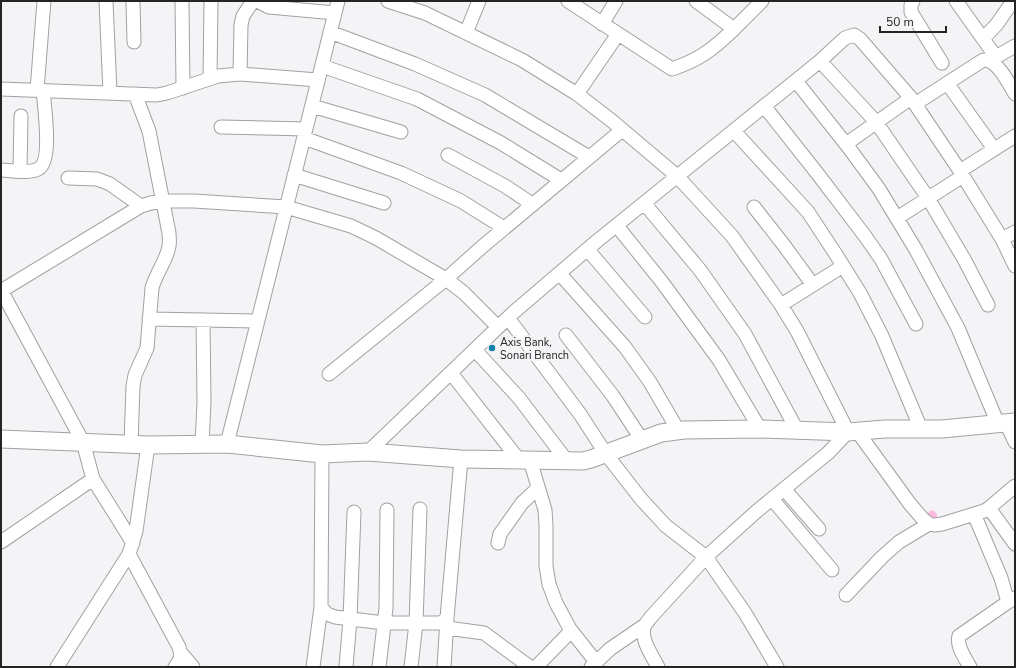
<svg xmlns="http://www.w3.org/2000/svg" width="1016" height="668" viewBox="0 0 1016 668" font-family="'Nunito Sans',sans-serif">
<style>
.building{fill:#fdbae0}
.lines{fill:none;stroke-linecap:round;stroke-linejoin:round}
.minor-casing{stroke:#a1a0a3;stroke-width:15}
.major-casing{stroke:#a1a0a3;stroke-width:19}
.minor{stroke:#fff;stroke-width:13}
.major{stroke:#fff;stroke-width:17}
.poi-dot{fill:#1381a9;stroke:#f4f4f7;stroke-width:1.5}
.labels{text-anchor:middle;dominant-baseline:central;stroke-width:4;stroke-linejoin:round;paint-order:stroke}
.poi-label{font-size:11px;fill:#242425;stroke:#f4f4f7;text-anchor:start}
</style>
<rect width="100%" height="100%" fill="#f4f4f7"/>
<path class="building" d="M 933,510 L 937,514 L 937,517 L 933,520 L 927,514 L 930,511 Z"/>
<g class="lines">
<g class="minor-casing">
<path id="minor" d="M 106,1 L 110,93
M 133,1 L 134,42
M 182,1 L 183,88
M 257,1 L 269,7 L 335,13
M 388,1 L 425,13 L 522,60 L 577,94 L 612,121 L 677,176 L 732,236 L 781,305 L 797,331 L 848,432 L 828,453 L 757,511 L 706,557 L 651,617 C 650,619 647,622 645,625 C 639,638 652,655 658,667
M 568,1 L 672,69 C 701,59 713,49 734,29
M 696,1 L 734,29 L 762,1
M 913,1 L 911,5 L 911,12 L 942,63
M 956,1 L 996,57
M 602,24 L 616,1
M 330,32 L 415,64 L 485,95 L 589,157
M 466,33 L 479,1
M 983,39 L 997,24 L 1013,1
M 820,61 L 876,122 L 928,198 L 964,259 L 988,305
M 989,61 L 1015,46
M 322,66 L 417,99 L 501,143 L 561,180
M 240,74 L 241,25 L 243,16 L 253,1
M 210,79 L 211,1
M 796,81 L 849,148 L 879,189 L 916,250 L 958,328 L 998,424
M 947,83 L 994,149
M 1,89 L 157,95 L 167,93 L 218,76 L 240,74 L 318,80
M 37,90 L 44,1
M 577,94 L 618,34
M 915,104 L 980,62 C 983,60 986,59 989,61 C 1000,65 1009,84 1015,94
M 312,106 L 401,132
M 764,106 L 817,173 L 865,236 L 881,259 L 916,324
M 221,127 L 306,129
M 734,131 L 808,212 L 835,253 L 860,293 L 882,336 L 921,429
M 304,138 L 401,173 L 461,201 L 504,228
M 846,144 L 911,98
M 448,155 L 505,186 L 532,204
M 1,170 C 11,170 30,174 38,169 C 53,162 44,105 43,90
M 20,171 L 21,116
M 960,171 L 1015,136
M 294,175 L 384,203
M 68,178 L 97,179 L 110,184 L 141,206
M 644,203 L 700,270 L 745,334 L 797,430
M 754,207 L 783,244 L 813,285
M 897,218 L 963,176
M 617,226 L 662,282 L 719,360 L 760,429
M 1002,239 L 1015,232
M 588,250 L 645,317
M 560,274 L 625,347 L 650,382 L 678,430
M 1,290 L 83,442 L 93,479 L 133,543
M 1,291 L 141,206 L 151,203 L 163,201 L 194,201 L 286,207 L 351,226 L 376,238 L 446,279 L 464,293 L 498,327
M 781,305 L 843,266
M 508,318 L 580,414 L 606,454 L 641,499 L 666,526 L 706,557 L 745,613 L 777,667
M 149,319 L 258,321
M 566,335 L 613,396 L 642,440
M 475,350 L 519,398 L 567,461
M 451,373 L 519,460
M 329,374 L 446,279 L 483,246 L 622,130
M 1006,423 L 1015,442
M 857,431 L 910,504 L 923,519 L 929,524 L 934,525 L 942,524 L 984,511 L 989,508 L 1015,486
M 131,444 L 133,386 L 135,375 L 147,348 L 152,288 C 156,273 167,260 169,246 C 170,241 169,237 169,233 L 149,131 L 135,94
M 202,444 L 204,402 L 203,320
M 227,444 L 338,1
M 368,452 L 514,312 L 597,241 L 820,61 L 845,38 L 854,35 L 860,39 L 911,98 L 960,171 L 1002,239 L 1015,266
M 322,454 L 321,607 L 327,614 L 335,617 L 384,623 L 441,623 L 447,618 L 461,459
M 530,460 L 545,510 L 546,525 L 546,566 L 549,584 L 556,603 L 570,629 L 596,662
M 784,489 L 819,529
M 772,499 L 832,570
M 989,508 L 1015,544
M 974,514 L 1001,578 L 1008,602
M 1,542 L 93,479
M 498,543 L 500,534 L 522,503 L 538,488
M 129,554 L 179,647 C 182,656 181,659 175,667
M 846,595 L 882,557 L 899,542 L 929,524
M 447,628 L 484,633 L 530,667
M 181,653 L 193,667
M 57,667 L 129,554 L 136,531 L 148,445
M 313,667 L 321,607
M 346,667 L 350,619 L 354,512
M 379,667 L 386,608 L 387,510
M 411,667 L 416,623 L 420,509
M 444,667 L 447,619
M 536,667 L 571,631
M 591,667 L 610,649 L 645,625
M 970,667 C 965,658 956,646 959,636 L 1008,602 L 1015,598"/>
</g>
<g class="major-casing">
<path id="major" d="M 1,439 L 148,445 L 227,444 L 322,454 L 368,452 L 461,459 L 583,461 L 591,459 L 661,433 L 684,430 L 760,429 L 848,432 L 885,429 L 942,429 L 1015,422"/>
</g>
<use href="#minor" class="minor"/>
<use href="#major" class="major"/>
</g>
<circle class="poi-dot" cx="492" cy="348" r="4"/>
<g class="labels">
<g class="poi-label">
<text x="500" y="342">Axis Bank,<tspan x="500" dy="13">Sonari Branch</tspan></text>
</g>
</g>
<rect width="1016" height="668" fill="none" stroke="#242425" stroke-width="4"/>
<path d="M880 26v6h66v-6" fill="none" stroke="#242425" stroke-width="2"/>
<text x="886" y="26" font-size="12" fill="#242425" stroke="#f4f4f7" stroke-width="3" paint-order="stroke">50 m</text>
</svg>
